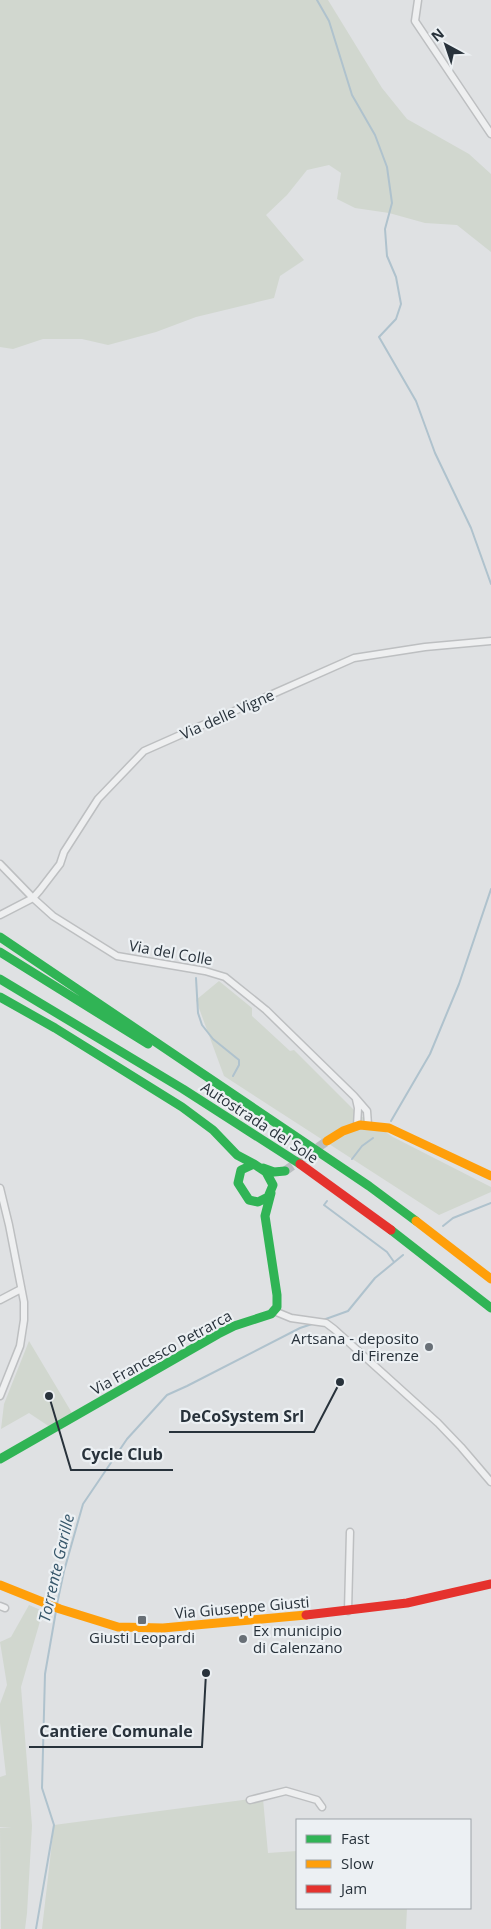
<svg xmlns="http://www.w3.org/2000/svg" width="491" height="1929" viewBox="0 0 491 1929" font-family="'Open Sans',sans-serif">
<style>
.green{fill:#d1d7cf}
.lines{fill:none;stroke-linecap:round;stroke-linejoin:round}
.stream{stroke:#afc2cd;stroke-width:2}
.secondary-tunnel{stroke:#babec1;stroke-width:9;stroke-dasharray:9 4.5;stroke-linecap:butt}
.street-casing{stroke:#bdbfc1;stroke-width:9}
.street{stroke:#eeeff0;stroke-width:6}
.fast{stroke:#30b455;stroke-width:9}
.slow{stroke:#ff9f0a;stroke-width:9}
.jam{stroke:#e5322d;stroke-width:9}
.poi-dot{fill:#686f76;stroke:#ecf0f3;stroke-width:2}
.labels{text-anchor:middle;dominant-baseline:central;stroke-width:4.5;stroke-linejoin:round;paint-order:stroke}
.street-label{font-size:15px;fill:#28323b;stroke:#ecf0f3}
.poi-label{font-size:15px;fill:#28323b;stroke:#ecf0f3;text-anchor:end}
.water-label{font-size:16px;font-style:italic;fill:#36566a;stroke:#ecf0f3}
.leader{fill:none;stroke:#28323b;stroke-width:2}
.callout-dot{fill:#28323b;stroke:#ecf0f3;stroke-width:2}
.callout-label{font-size:16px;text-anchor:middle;font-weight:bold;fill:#28323b;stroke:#ecf0f3;stroke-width:4.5;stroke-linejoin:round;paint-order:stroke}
</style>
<rect width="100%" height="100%" fill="#dfe1e3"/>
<path class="green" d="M 0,0 L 328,0 L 382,88 L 407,119 L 469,154 L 491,174 L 491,252 L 457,225 L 425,223 L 389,213 L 355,208 L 337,199 L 341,173 L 329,165 L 307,170 L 287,195 L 266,215 L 304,260 L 280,276 L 274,298 L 196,317 L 156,332 L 108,345 L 82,339 L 43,339 L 13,349 L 0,347 Z
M 219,981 L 252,1008 L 252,1016 L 290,1051 L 294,1050 L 358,1114 L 393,1137 L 491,1187 L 491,1192 L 439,1215 L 224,1076 L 196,1000 Z
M 29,1341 L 72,1413 L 50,1427 L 29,1413 L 1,1429 L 4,1404 Z
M 29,1605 L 43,1611 L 21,1687 L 32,1826 L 27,1913 L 25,1929 L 1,1929 L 0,1828 L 12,1827 L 0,1827 L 0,1777 L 6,1775 L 0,1723 L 0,1704 L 7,1685 L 0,1642 L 11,1637 Z
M 258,1798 L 263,1799 L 268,1853 L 297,1851 L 297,1908 L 407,1908 L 406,1929 L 42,1929 L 54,1825 Z"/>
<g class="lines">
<path class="stream" d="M 317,0 L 329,21 L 352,95 L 375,135 L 387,167 L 392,203 L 385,229 L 387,256 L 396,277 L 401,304 L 396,319 L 379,337 L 416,401 L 435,453 L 471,528 L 491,584
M 196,978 L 198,1013 L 202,1025 L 213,1039 L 239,1060 L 239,1065 L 233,1076
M 391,1121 L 430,1054 L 459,984 L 491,889
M 352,1159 L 362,1146 L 373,1138
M 327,1201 L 324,1205 L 387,1252 L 394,1262
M 443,1226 L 453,1218 L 491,1203
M 323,1320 L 348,1311 L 375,1278 L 403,1255
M 57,1604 L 64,1571 L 83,1504 L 127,1439 L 167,1395 L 187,1386 L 300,1328 L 312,1324
M 36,1929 L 54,1825 L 42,1788 L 45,1674 L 56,1611"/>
<path class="secondary-tunnel" d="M 285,1171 L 327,1141"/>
<g class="street-casing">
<path id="street" d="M 418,0 L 415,21 L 491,134
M 0,864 L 33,898 L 53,916 L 117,956 L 205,971 L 225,977 L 266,1010 L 354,1096 L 367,1111 L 368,1125
M 0,915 L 33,898 L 40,890 L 60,864 L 64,852 L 98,799 L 144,751 L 354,658 L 425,647 L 491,641
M 356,1099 L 358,1108 L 357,1126
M 0,1188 L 9,1225 L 24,1302 L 24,1320 L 20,1346 L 0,1396
M 0,1300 L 21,1289
M 274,1311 L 291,1318 L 326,1323 L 334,1329 L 438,1423 L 461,1447 L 491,1482
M 0,1606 L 5,1608
M 348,1611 L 350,1532
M 250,1800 L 286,1791 L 317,1800 L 322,1807"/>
</g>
<use href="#street" class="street"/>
<path class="fast" d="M 0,937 L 369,1186 L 416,1221
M 0,952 L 148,1044
M 0,979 L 183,1089 L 300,1164
M 0,997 L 55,1028 L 182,1107 L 213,1130 L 237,1155 L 254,1164
M 254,1164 L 266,1172 L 273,1185 L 268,1197 L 258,1202 L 249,1200 L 238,1183 L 241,1170 Z
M 263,1168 L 274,1172 L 285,1171
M 391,1230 L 491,1308
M 0,1459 L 218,1334 L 234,1326 L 271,1314 L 277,1307 L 277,1295 L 265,1216 L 271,1193"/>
<path class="slow" d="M 327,1141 L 343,1131 L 360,1125 L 389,1128 L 491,1176
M 416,1221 L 491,1279
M 0,1585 L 60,1609 L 118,1627 L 163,1628 L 306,1615"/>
<path class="jam" d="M 300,1164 L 391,1230
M 306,1615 L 407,1603 L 491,1584"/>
</g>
<g class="poi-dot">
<circle cx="429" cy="1347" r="5"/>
<rect x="137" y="1615" width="10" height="10" rx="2.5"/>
<circle cx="243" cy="1639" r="5"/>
</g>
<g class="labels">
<g class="street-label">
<text transform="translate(227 714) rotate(-24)">Via delle Vigne</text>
<text transform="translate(171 952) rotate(10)">Via del Colle</text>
<text transform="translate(260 1122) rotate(33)">Autostrada del Sole</text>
<text transform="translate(161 1352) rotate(-29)">Via Francesco Petrarca</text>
<text transform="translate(242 1607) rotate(-5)">Via Giuseppe Giusti</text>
</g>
<g class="poi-label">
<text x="419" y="1338">Artsana - deposito<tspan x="419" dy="17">di Firenze</tspan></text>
<text x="253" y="1630" text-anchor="start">Ex municipio<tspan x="253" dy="17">di Calenzano</tspan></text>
<text x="142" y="1637" text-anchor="middle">Giusti Leopardi</text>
</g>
<g class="water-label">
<text transform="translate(56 1568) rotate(-77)">Torrente Garille</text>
</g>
</g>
<path class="leader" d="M340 1382L314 1432H169M49 1396L71 1470H173M206 1673L202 1747H29"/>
<g class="callout-dot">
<circle cx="340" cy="1382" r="5"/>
<circle cx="49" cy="1396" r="5"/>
<circle cx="206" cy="1673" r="5"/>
</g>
<g class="callout-label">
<text x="242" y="1422">DeCoSystem Srl</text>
<text x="122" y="1460">Cycle Club</text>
<text x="116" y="1737">Cantiere Comunale</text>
</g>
<rect x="296" y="1819" width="175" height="90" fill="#ecf0f3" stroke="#9ea4a9"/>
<rect x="306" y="1835" width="25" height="8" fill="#30b455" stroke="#9ea4a9"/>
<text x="341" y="1844" font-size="15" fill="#28323b">Fast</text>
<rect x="306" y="1860" width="25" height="8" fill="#ff9f0a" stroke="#9ea4a9"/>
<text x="341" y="1869" font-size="15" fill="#28323b">Slow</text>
<rect x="306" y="1885" width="25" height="8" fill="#e5322d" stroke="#9ea4a9"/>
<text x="341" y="1894" font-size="15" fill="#28323b">Jam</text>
<g transform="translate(446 45) rotate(320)" stroke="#ecf0f3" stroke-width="4" paint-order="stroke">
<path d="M0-4L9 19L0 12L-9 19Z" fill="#28323b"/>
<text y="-8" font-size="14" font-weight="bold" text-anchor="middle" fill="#28323b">N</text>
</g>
</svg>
